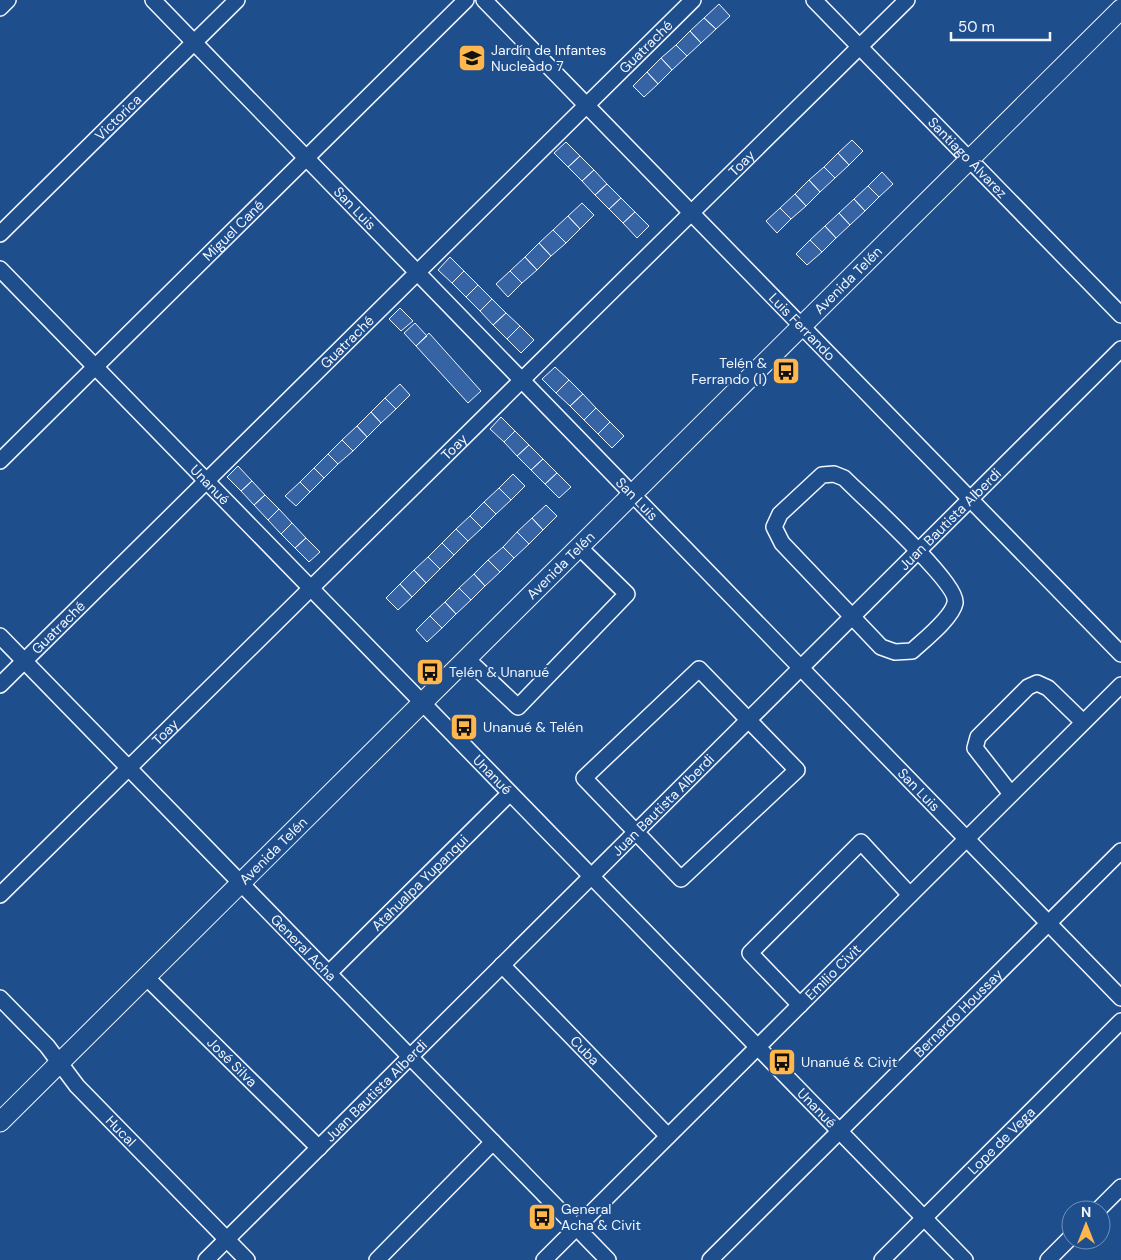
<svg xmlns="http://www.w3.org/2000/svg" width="1121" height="1260" viewBox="0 0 1121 1260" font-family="'DM Sans',sans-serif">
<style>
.building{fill:#3563a3;stroke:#f2f6ff}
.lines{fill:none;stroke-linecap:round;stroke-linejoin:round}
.minor-casing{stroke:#f2f6ff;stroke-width:18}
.major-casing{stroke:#f2f6ff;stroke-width:21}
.minor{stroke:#1f4e8c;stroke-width:15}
.major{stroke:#1f4e8c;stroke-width:19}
.labels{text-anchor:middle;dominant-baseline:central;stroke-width:4;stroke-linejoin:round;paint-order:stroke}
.street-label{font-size:14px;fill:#f2f6ff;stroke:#1f4e8c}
.poi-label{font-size:14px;fill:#f2f6ff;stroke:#1f4e8c;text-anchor:start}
</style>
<rect width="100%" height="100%" fill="#1f4e8c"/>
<path class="building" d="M 719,4 L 730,16 L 716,29 L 704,18 Z
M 704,18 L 716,29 L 701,43 L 690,31 Z
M 690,31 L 701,43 L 687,56 L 676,45 Z
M 676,45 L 687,56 L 672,70 L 661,58 Z
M 661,58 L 672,70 L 658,84 L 647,72 Z
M 647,72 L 658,84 L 644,97 L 633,86 Z
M 852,140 L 863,151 L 849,165 L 838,153 Z
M 566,142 L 580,156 L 568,167 L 554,153 Z
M 838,153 L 849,165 L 835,178 L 824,167 Z
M 580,156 L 594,170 L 582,181 L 568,167 Z
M 824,167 L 835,178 L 820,192 L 809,180 Z
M 594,170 L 607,184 L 595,195 L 582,181 Z
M 882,172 L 893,184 L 879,197 L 868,186 Z
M 809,180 L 820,192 L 806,206 L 795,194 Z
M 607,184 L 621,198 L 609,209 L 595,195 Z
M 868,186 L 879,197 L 865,211 L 854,199 Z
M 795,194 L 806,206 L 791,219 L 780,208 Z
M 621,198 L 635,212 L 623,223 L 609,209 Z
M 854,199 L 865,211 L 850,225 L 839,213 Z
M 582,203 L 594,215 L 580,229 L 568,216 Z
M 780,208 L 791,219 L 777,233 L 766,221 Z
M 635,212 L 649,226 L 637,238 L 623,223 Z
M 839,213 L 850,225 L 836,238 L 825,226 Z
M 568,216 L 580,229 L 566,243 L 553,230 Z
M 825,226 L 836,238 L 822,252 L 810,240 Z
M 553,230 L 566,243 L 551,256 L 539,243 Z
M 810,240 L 822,252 L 807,265 L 796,254 Z
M 539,243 L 551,256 L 537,270 L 525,257 Z
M 450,257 L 464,271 L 452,283 L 438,270 Z
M 525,257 L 537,270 L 522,283 L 510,271 Z
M 464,271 L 478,285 L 466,297 L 452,283 Z
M 510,271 L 522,283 L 508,297 L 496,284 Z
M 478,285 L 492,299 L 480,311 L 466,297 Z
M 492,299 L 506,313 L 493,325 L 480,311 Z
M 400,308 L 413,321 L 401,331 L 389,319 Z
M 506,313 L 520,326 L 507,339 L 493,325 Z
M 415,323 L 427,336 L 416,346 L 404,333 Z
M 520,326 L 534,340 L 521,353 L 507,339 Z
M 429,333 L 481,391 L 468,403 L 416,346 Z
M 555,367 L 569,380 L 556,393 L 542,379 Z
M 569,380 L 583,394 L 570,406 L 556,393 Z
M 400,384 L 410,395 L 396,409 L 385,398 Z
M 583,394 L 596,408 L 584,420 L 570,406 Z
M 385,398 L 396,409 L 381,423 L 371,412 Z
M 596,408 L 610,422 L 598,434 L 584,420 Z
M 371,412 L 381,423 L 367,437 L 357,426 Z
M 501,417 L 515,431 L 504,442 L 490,429 Z
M 610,422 L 624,436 L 612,448 L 598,434 Z
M 357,426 L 367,437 L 353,451 L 342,440 Z
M 515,431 L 529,445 L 517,456 L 504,442 Z
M 342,440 L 353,451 L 338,464 L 328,454 Z
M 529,445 L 543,459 L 531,470 L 517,456 Z
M 328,454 L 338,464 L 324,478 L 314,468 Z
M 543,459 L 557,473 L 545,484 L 531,470 Z
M 238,466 L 252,481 L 241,491 L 227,477 Z
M 314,468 L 324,478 L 310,492 L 300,482 Z
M 557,473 L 571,487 L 559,498 L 545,484 Z
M 513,474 L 525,486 L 511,500 L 499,488 Z
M 252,481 L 265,495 L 254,505 L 241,491 Z
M 300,482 L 310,492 L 296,506 L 285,496 Z
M 499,488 L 511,500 L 496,514 L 484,502 Z
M 265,495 L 279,509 L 268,520 L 254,505 Z
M 484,502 L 496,514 L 482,528 L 470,516 Z
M 546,505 L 557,516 L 543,530 L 532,518 Z
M 279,509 L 292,523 L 281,534 L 268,520 Z
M 470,516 L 482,528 L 468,541 L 456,529 Z
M 532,518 L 543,530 L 529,544 L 517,532 Z
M 292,523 L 306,538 L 295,548 L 281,534 Z
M 456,529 L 468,541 L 454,555 L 442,543 Z
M 517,532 L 529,544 L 514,558 L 503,547 Z
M 306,538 L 320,552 L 309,562 L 295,548 Z
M 442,543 L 454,555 L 440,569 L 428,557 Z
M 503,547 L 514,558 L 500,572 L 488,560 Z
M 428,557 L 440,569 L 426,583 L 414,570 Z
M 488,560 L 500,572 L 485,586 L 474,574 Z
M 414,570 L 426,583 L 412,597 L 400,584 Z
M 474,574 L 485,586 L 471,600 L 459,588 Z
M 400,584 L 412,597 L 398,610 L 386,598 Z
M 459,588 L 471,600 L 456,614 L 445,602 Z
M 445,602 L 456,614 L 442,628 L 430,616 Z
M 430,616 L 442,628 L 427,642 L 416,630 Z"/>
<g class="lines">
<g class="minor-casing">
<g id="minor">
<path id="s1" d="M 153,0 L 1121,998"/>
<path id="s2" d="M 484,0 L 1121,654"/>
<path id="s3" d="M 814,0 L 1121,315"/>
<path d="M 0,8 L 8,0"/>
<path id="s4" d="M 0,234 L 237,0"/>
<path id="s5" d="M 0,269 L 965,1260"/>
<path id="s6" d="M 0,461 L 466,0"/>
<path d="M 834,474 L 844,478 C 861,495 959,584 955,603 C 952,618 924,640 912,651 L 895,652 L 881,647 L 782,543 L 774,527 L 780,514 L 822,475 Z"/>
<path id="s7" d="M 0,636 L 608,1260"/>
<path d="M 467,659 L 518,707 L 627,594 L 579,547"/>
<path d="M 699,669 L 797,770 L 681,879 L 584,778 Z"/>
<path id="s8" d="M 0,685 L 693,0"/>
<path d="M 1011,794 L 975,748 L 978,737 L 1028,687 L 1037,683 L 1048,688 L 1083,722"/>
<path id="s9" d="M 0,895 L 907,0"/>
<path id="s10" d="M 502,965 L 668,1136"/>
<path id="s11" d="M 329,973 L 510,793"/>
<path id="s12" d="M 146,977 L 319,1148"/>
<path id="s13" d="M 0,998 L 47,1046 L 77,1086 L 247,1260"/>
<path d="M 800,1005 L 750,953 L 861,842 L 910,895"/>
<path d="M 1098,1210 L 1121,1187"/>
<path id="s14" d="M 206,1260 L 1121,349"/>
<path d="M 377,1260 L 493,1142"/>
<path id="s15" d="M 544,1260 L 1121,685"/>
<path id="s16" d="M 710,1260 L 1121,851"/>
<path id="s17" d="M 882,1260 L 1121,1021"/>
<path d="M 1048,1260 L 1071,1237"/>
</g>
</g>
<g class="major-casing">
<g id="major">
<path id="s18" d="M 0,1122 L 1121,9"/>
</g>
</g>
<use href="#minor" class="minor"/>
<use href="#major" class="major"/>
</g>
<defs>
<g id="school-square" transform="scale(1.4375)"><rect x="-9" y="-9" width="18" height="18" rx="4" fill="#ffb74d" stroke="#1f4e8c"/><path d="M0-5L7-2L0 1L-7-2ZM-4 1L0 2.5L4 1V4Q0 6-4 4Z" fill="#111"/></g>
<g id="bus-square" transform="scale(1.4375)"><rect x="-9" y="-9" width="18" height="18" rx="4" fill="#ffb74d" stroke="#1f4e8c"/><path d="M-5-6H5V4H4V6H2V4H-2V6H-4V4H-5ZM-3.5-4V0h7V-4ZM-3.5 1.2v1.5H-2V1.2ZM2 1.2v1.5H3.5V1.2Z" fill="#111"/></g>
</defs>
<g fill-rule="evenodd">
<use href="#school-square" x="472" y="58"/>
<use href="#bus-square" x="786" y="371"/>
<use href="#bus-square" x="430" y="672"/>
<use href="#bus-square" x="464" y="727"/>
<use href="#bus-square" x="782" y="1062"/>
<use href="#bus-square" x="542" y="1217"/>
</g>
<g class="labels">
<g class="street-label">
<text stroke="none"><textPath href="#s8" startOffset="908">Guatraché</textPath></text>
<text stroke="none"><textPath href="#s4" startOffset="166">Victorica</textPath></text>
<text stroke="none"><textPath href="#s3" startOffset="220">Santiago Álvarez</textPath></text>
<text stroke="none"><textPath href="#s9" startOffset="1042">Toay</textPath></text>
<text stroke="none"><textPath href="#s1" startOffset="290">San Luis</textPath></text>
<text stroke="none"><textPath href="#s6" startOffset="328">Miguel Cané</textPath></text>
<text stroke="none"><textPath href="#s18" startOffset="1195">Avenida Telén</textPath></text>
<text stroke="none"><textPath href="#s2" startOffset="456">Luis Ferrando</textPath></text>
<text stroke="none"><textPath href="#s8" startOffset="488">Guatraché</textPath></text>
<text stroke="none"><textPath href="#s9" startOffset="638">Toay</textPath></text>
<text stroke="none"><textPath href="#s5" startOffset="301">Unanué</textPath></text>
<text stroke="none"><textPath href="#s1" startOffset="695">San Luis</textPath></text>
<text stroke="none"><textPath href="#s14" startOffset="1050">Juan Bautista Alberdi</textPath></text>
<text stroke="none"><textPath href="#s18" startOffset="790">Avenida Telén</textPath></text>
<text stroke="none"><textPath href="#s8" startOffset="82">Guatraché</textPath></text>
<text stroke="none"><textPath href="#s9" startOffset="232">Toay</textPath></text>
<text stroke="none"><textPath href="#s5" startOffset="706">Unanué</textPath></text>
<text stroke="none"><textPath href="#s1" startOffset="1100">San Luis</textPath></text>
<text stroke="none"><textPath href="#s14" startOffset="645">Juan Bautista Alberdi</textPath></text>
<text stroke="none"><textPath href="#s18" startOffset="385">Avenida Telén</textPath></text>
<text stroke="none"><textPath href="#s11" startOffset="128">Atahualpa Yupanqui</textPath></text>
<text stroke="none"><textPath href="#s7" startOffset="435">General Acha</textPath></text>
<text stroke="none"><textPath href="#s15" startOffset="408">Emilio Civit</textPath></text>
<text stroke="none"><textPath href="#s16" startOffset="350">Bernardo Houssay</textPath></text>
<text stroke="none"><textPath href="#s10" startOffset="119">Cuba</textPath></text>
<text stroke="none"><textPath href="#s12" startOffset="121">José Silva</textPath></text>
<text stroke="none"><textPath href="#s14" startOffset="240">Juan Bautista Alberdi</textPath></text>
<text stroke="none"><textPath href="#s5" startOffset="1171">Unanué</textPath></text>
<text stroke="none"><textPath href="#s13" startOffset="180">Hucal</textPath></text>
<text stroke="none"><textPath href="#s17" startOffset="169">Lope de Vega</textPath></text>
</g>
<g class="poi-label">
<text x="491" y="50">Jardín de Infantes<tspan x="491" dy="16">Nucleado 7</tspan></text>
<text x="767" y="363" text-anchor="end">Telén &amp;<tspan x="767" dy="16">Ferrando (I)</tspan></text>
<text x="449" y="672">Telén &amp; Unanué</text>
<text x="483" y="727">Unanué &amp; Telén</text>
<text x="801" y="1062">Unanué &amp; Civit</text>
<text x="561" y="1209">General<tspan x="561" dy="16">Acha &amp; Civit</tspan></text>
</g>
</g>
<g transform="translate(1086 1225)"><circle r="24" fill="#1f4e8c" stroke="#7391ba"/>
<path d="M0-4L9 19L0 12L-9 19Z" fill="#ffb74d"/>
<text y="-8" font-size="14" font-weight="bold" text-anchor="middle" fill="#f2f6ff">N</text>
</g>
<path d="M951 32v8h99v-8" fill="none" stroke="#f2f6ff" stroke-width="2.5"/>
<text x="958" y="32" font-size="15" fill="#f2f6ff" stroke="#1f4e8c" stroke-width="4" paint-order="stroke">50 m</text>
</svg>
